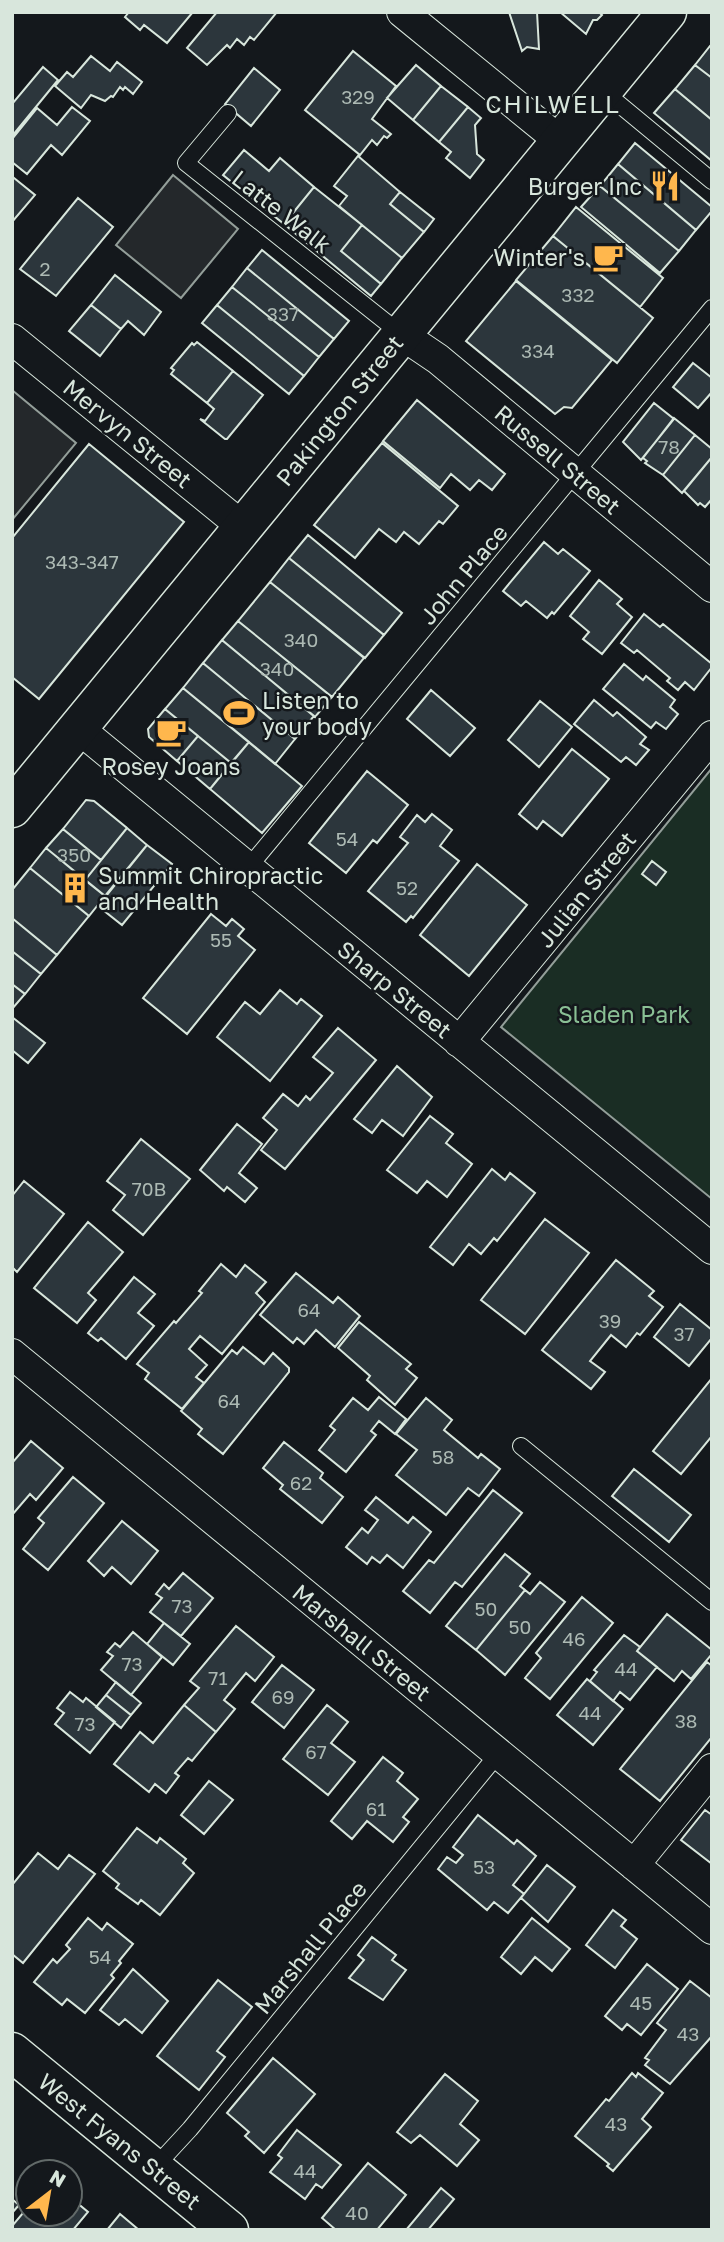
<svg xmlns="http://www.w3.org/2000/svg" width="724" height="2242" viewBox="0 0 724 2242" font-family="'Golos Text',sans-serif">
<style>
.green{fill:#1a2d24;stroke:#939e99;stroke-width:2}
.parking{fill:#24282b;stroke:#939e99;stroke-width:2}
.building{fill:#2c363c;stroke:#d8e6dc;stroke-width:2}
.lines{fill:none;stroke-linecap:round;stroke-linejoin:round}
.lane-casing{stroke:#d8e6dc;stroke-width:18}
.street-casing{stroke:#d8e6dc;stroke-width:32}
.secondary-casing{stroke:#d8e6dc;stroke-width:41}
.lane{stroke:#14181c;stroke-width:16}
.street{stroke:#14181c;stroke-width:30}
.secondary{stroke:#14181c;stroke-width:38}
.labels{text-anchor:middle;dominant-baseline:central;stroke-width:5;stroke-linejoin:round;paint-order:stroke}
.number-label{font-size:19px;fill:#adbab4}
.poi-label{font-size:23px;fill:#d8e6dc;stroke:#14181c;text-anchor:end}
.street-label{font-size:23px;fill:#d8e6dc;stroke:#14181c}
.park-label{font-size:23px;fill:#8ac095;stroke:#14181c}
.neighbourhood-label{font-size:24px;letter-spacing:2px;fill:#d8e6dc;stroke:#14181c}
</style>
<rect width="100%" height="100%" fill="#14181c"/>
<path class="green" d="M 712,768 L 712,1199 L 501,1027 Z"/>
<path class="parking" d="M 173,175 L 238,229 L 181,298 L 116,245 Z
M 12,390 L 76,443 L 12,520 Z"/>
<path class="building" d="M 129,12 L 193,12 L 167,43 L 144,25 L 140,30 L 125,17 Z
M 217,12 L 277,12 L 254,40 L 250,37 L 244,45 L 237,39 L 230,48 L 227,45 L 207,65 L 187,48 Z
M 509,12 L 537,12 L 539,49 L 527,47 L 522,51 Z
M 560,12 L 599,12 L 602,15 L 597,20 L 593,20 L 586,34 Z
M 710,46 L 712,47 L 712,78 L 695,65 Z
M 353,51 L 396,86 L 372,119 L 391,134 L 387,138 L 384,136 L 377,145 L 372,140 L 360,155 L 305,110 Z
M 91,56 L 110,71 L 117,62 L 142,82 L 133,94 L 125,87 L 123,90 L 120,87 L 113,97 L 111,96 L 105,101 L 91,95 L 81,108 L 55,86 L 67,72 L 73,77 Z
M 416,65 L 441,86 L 413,120 L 387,98 Z
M 695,65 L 712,78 L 712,120 L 675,89 Z
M 43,67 L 58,80 L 13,135 L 12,104 Z
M 254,68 L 280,90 L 251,126 L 225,104 Z
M 441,86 L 468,107 L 439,142 L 413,120 Z
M 675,89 L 712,120 L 712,161 L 654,113 Z
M 72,107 L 90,121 L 62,155 L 51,145 L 27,174 L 12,162 L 12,139 L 37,108 L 57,125 Z
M 468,107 L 481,118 L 475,125 L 477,154 L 484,160 L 470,178 L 446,158 L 451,152 L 439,142 Z
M 635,143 L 712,207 L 712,211 L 696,230 L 618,164 Z
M 244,150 L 269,171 L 280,158 L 314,187 L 284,224 L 223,175 Z
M 358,156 L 400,192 L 390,204 L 424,232 L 402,258 L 339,206 L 347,196 L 334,186 Z
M 618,164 L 696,230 L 679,251 L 600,186 Z
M 14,178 L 35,195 L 12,222 L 12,179 Z
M 600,186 L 679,251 L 660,273 L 581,207 Z
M 314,187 L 362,225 L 341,251 L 381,284 L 371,296 L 284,224 Z
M 400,192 L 434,219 L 424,232 L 390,204 Z
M 78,198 L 113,227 L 56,296 L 20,269 Z
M 576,207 L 663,278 L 640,307 L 553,236 Z
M 362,225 L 402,258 L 381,284 L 341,251 Z
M 553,236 L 653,318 L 617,363 L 516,280 Z
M 262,250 L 349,321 L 334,339 L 247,268 Z
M 247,268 L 334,339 L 319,357 L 232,287 Z
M 115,275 L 161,312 L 144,335 L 128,321 L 121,329 L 91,305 Z
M 516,281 L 612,360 L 572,408 L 564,407 L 555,414 L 466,341 Z
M 232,287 L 319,357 L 304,376 L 217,305 Z
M 91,305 L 121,329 L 100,356 L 69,331 Z
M 217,305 L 304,376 L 289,394 L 202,323 Z
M 197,342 L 233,371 L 207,403 L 171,374 L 174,370 L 171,368 L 192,343 L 194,345 Z
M 693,363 L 712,378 L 712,392 L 698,408 L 673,387 Z
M 233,371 L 263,395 L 227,439 L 225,439 L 200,419 L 205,421 L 214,409 L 207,403 Z
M 417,400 L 505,474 L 492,490 L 479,480 L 470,490 L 451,474 L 440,488 L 383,441 Z
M 654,403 L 674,419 L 641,460 L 623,442 Z
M 674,418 L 695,435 L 663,475 L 645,463 L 647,461 L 643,458 Z
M 695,435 L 712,449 L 712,457 L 682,493 L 663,475 Z
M 382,443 L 458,506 L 443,524 L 439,521 L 419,544 L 404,532 L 396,542 L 379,529 L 355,558 L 314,525 Z
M 89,444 L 184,522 L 39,699 L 12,677 L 12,538 Z
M 712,457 L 712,499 L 705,507 L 700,503 L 698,505 L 684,491 Z
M 308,535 L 402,613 L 384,635 L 289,558 Z
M 544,542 L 558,554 L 563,549 L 590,571 L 554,614 L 552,612 L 547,618 L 526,601 L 521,606 L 503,591 Z
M 289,558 L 384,635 L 365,658 L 270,582 Z
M 599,580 L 622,599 L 617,604 L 632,617 L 602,654 L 583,639 L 589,632 L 570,616 Z
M 270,582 L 364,658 L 332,697 L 238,621 Z
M 644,614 L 660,627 L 663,624 L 712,664 L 712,667 L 694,690 L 685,682 L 678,690 L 667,681 L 670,678 L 637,650 L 634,653 L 621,643 Z
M 238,621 L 332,697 L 315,717 L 222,640 Z
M 222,640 L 314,716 L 295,739 L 203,663 Z
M 203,663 L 295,739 L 275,764 L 183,688 Z
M 624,664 L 643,680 L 646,676 L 675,700 L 670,707 L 678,714 L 666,729 L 656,722 L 651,728 L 603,689 Z
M 183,688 L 249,742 L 231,763 L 165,709 Z
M 431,690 L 475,728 L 450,756 L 407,719 Z
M 594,700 L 613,716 L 617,712 L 646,737 L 640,744 L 649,750 L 636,765 L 626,757 L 621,762 L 574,724 Z
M 540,701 L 572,727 L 539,767 L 508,740 Z
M 165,709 L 198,736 L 177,761 L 149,737 L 148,729 Z
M 198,736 L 231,763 L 210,789 L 177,761 Z
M 249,742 L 302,786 L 262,833 L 210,789 Z
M 572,749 L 609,779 L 562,836 L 543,821 L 537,829 L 519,814 Z
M 367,771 L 408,805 L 377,843 L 373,840 L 346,873 L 309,843 Z
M 86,800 L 94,801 L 127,828 L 101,860 L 63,829 Z
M 432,814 L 452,830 L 440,846 L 459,861 L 413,918 L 411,916 L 406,922 L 368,891 L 408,843 L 400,837 L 417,815 L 425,822 Z
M 127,828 L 147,845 L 105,896 L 85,880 Z
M 63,829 L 101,860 L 85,880 L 46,848 Z
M 147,845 L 172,864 L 122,925 L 98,906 Z
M 46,848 L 105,896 L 89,916 L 30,868 Z
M 652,861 L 666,872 L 656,885 L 642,874 Z
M 477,864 L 527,905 L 469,976 L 420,935 Z
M 30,868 L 89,916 L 57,955 L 12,918 L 12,890 Z
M 211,914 L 226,926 L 232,919 L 244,929 L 238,936 L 255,950 L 187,1034 L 143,998 Z
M 12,918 L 57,955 L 41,974 L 12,951 Z
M 12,951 L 41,974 L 25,994 L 12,984 Z
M 12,984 L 25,994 L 12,1009 Z
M 280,990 L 297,1004 L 301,999 L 322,1016 L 270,1081 L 217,1037 L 245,1002 L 260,1014 Z
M 12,1017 L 45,1043 L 28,1063 L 12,1050 Z
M 338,1028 L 376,1060 L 285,1169 L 261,1150 L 277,1130 L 263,1118 L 283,1094 L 298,1106 L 306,1096 L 310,1100 L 333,1073 L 313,1057 Z
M 397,1066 L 432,1097 L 403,1136 L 382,1120 L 372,1133 L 354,1119 Z
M 430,1116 L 453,1134 L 446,1143 L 472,1164 L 447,1197 L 427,1181 L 417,1193 L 387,1170 Z
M 237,1124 L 262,1144 L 239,1173 L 257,1188 L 245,1202 L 227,1187 L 224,1191 L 200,1170 Z
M 141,1139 L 190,1179 L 143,1235 L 113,1210 L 125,1195 L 107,1181 Z
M 492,1169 L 505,1180 L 510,1173 L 535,1193 L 497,1241 L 494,1238 L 481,1254 L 469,1244 L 453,1265 L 430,1247 Z
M 24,1181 L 64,1214 L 17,1272 L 12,1267 L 12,1196 Z
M 545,1219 L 589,1253 L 525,1334 L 481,1300 Z
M 88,1222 L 123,1252 L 88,1293 L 96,1300 L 77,1323 L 34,1288 Z
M 616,1260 L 654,1291 L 649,1296 L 663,1307 L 640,1335 L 637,1333 L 626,1347 L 611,1335 L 590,1361 L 605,1372 L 591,1389 L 542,1350 Z
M 221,1264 L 236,1277 L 245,1265 L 266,1282 L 256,1293 L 265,1302 L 222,1354 L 200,1336 L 189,1349 L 207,1365 L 196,1377 L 204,1383 L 182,1409 L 145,1379 L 149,1373 L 137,1364 L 174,1321 L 176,1323 L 202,1293 L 199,1291 Z
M 296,1273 L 333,1303 L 338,1297 L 360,1316 L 335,1347 L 316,1330 L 304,1344 L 297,1338 L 293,1343 L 260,1315 Z
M 134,1277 L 155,1294 L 138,1313 L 154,1326 L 126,1359 L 101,1338 L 98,1341 L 88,1333 Z
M 680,1304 L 712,1330 L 712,1338 L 689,1366 L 654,1337 Z
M 359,1322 L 411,1364 L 406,1369 L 417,1378 L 395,1405 L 367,1380 L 370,1376 L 338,1348 Z
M 243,1347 L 264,1364 L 273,1353 L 289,1368 L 289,1372 L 223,1454 L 198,1434 L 202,1429 L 181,1411 L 232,1350 L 237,1354 Z
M 712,1378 L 712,1436 L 681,1474 L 653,1451 Z
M 379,1397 L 406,1419 L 395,1434 L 379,1421 L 371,1431 L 376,1435 L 346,1472 L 319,1450 L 335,1430 L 330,1426 L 353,1398 L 368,1410 Z
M 426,1398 L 452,1420 L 444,1430 L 478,1458 L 481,1454 L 500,1469 L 479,1496 L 468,1488 L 446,1515 L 396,1475 L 417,1450 L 396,1434 Z
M 31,1441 L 63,1468 L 36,1500 L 30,1494 L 12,1515 L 12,1463 Z
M 284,1442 L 323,1473 L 320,1478 L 343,1497 L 322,1523 L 280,1489 L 283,1485 L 263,1468 Z
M 634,1469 L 691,1515 L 669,1542 L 612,1496 Z
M 73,1477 L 104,1503 L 48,1570 L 23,1549 L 44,1523 L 38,1518 Z
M 493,1490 L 522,1513 L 462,1587 L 455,1582 L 430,1613 L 403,1591 L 429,1560 L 434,1563 Z
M 376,1497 L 408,1523 L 413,1517 L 431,1532 L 403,1568 L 387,1555 L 380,1563 L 372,1557 L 367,1564 L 346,1547 L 362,1528 L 368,1533 L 378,1520 L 365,1510 Z
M 122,1521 L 158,1551 L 131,1584 L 112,1567 L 104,1576 L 88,1561 Z
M 505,1554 L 530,1574 L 520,1586 L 525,1590 L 476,1650 L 446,1626 Z
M 183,1573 L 213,1598 L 181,1636 L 150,1612 L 162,1598 L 156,1594 L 164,1584 L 169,1589 Z
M 540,1582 L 565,1602 L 505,1675 L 476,1650 L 525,1590 L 530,1594 Z
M 582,1597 L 613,1623 L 550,1699 L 525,1678 L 541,1658 L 536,1653 Z
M 667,1614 L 712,1650 L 712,1654 L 691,1679 L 682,1671 L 674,1681 L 637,1651 Z
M 164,1623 L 190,1644 L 173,1665 L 147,1644 Z
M 236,1626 L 274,1657 L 255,1681 L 246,1673 L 224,1700 L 235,1709 L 216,1732 L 184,1705 L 199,1688 L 190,1681 Z
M 133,1632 L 162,1657 L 131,1695 L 101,1670 L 113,1656 L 107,1652 L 115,1643 L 120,1647 Z
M 624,1635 L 640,1647 L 637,1651 L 657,1667 L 630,1700 L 620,1692 L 613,1701 L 590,1681 L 597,1672 L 594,1670 Z
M 707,1662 L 712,1666 L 712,1737 L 660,1801 L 620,1769 Z
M 282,1665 L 314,1690 L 284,1728 L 252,1702 Z
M 587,1679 L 623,1709 L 593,1745 L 557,1715 Z
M 116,1682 L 141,1703 L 131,1715 L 106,1695 Z
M 70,1692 L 83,1702 L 86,1698 L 115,1722 L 90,1753 L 55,1724 L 64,1713 L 57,1708 Z
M 106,1695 L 131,1715 L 121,1728 L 96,1707 Z
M 184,1705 L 216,1732 L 192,1761 L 188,1758 L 175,1773 L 179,1776 L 166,1793 L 155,1784 L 149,1792 L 114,1764 L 140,1732 L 153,1743 Z
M 327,1705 L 348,1722 L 331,1743 L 355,1762 L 328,1795 L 283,1759 Z
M 383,1757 L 403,1773 L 397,1781 L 418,1799 L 403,1817 L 409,1822 L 393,1842 L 367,1821 L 352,1839 L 331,1821 Z
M 209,1781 L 233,1800 L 204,1834 L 181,1815 Z
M 705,1810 L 712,1815 L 712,1864 L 681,1840 Z
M 478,1815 L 514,1844 L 517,1840 L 536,1856 L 513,1885 L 524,1894 L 508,1913 L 494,1902 L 487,1910 L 438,1869 L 447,1857 L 456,1863 L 463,1855 L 453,1847 Z
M 137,1828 L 157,1843 L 160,1838 L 186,1859 L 183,1863 L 194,1873 L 160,1915 L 141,1900 L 138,1904 L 116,1888 L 119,1884 L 103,1871 Z
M 38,1853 L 58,1869 L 69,1855 L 95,1874 L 23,1963 L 12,1954 L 12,1885 Z
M 547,1865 L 575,1887 L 548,1922 L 521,1898 Z
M 613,1910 L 626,1920 L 621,1926 L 637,1939 L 615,1968 L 586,1945 Z
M 88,1918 L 102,1930 L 107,1923 L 133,1944 L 119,1961 L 121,1963 L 111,1975 L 114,1978 L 85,2013 L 67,1999 L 62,2005 L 34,1982 L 53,1959 L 57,1963 L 70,1949 L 66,1945 Z
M 532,1918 L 570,1949 L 552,1971 L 535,1957 L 521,1974 L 501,1957 Z
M 372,1937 L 396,1955 L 392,1960 L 406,1970 L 383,2000 L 349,1978 L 364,1960 L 358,1955 Z
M 647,1964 L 678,1989 L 641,2035 L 627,2024 L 622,2030 L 605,2016 Z
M 133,1969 L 168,2001 L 142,2033 L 125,2019 L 119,2025 L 100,2010 Z
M 218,1980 L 252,2007 L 217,2051 L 225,2057 L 199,2090 L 157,2056 Z
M 690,1981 L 712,1998 L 712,2036 L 670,2084 L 645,2065 L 649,2060 L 645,2058 L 666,2030 L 657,2023 Z
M 273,2058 L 315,2094 L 264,2153 L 245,2136 L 249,2132 L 227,2113 Z
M 632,2073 L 636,2077 L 638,2073 L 663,2093 L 642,2119 L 651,2127 L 613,2171 L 607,2166 L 609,2164 L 575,2136 L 606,2099 L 609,2101 Z
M 445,2074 L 478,2101 L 460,2124 L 479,2140 L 457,2166 L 420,2135 L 411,2143 L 397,2132 Z
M 297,2130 L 341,2165 L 322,2188 L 316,2184 L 305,2199 L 270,2172 L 282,2158 L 278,2155 Z
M 368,2163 L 406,2195 L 377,2230 L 336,2230 L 322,2218 Z
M 441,2188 L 454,2199 L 428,2230 L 406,2230 Z
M 70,2197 L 88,2212 L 73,2230 L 12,2230 L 12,2226 L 28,2207 L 28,2214 L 70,2214 Z
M 12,2199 L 19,2205 L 12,2213 Z
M 120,2214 L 139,2230 L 107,2230 Z"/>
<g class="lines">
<g class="lane-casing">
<path id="lane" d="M 602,90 L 712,181
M 228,113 L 186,163 L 401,334
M 248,868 L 712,308
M 521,1446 L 712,1602
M 154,2168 L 190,2129 L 498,1754"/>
</g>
<g class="street-casing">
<path id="street" d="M 402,12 L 560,141
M 401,334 L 438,359 L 712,587
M 12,339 L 243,527
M 78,728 L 712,1249
M 459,1042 L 712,736
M 12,1354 L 712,1929
M 634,1865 L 712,1769"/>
</g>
<g class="secondary-casing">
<path id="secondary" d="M 12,808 L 667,12
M 12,2052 L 229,2230"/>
</g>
<use href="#lane" class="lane"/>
<use href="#street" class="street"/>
<use href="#secondary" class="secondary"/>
</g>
<defs>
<g id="restaurant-bare" transform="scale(2.415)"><path d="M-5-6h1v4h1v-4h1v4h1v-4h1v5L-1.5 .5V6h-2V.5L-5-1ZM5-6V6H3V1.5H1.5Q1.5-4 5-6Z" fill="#ffb74d" stroke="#14181c" stroke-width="2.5" paint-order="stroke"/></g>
<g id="cafe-bare" transform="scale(2.415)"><path d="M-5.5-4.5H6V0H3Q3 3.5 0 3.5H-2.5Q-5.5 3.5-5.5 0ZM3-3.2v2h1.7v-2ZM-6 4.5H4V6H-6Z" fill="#ffb74d" stroke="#14181c" stroke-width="2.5" paint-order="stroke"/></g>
<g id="stadium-bare" transform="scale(2.415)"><path d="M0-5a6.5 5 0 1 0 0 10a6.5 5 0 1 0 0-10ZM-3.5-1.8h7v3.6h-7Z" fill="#ffb74d" stroke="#14181c" stroke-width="2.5" paint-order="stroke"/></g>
<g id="building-bare" transform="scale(2.415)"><path d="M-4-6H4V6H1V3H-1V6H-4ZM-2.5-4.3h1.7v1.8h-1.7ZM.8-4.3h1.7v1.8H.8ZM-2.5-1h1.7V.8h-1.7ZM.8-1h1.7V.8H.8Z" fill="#ffb74d" stroke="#14181c" stroke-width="2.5" paint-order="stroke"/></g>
</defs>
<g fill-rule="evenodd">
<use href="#restaurant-bare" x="665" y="186"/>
<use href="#cafe-bare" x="608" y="257"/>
<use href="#stadium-bare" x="239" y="713"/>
<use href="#cafe-bare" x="171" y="732"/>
<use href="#building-bare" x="75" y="888"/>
</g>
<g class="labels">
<g class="number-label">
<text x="358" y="96">329</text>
<text x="45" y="268">2</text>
<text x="578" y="294">332</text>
<text x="283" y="313">337</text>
<text x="538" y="350">334</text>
<text x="669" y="446">78</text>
<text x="82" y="561">343-347</text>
<text x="301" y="639">340</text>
<text x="277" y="668">340</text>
<text x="347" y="838">54</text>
<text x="74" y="854">350</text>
<text x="407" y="887">52</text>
<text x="221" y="939">55</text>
<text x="149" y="1188">70B</text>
<text x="309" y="1309">64</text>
<text x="610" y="1320">39</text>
<text x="684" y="1333">37</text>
<text x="229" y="1400">64</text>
<text x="443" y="1456">58</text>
<text x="301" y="1482">62</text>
<text x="182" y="1605">73</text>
<text x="486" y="1608">50</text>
<text x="520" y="1626">50</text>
<text x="574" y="1638">46</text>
<text x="132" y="1663">73</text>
<text x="626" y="1668">44</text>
<text x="218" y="1677">71</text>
<text x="283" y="1696">69</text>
<text x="590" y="1712">44</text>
<text x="686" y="1720">38</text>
<text x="85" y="1723">73</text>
<text x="316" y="1751">67</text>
<text x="376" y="1808">61</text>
<text x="484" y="1866">53</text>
<text x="100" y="1956">54</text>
<text x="641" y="2002">45</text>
<text x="688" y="2033">43</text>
<text x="616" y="2123">43</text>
<text x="305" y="2170">44</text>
<text x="357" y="2212">40</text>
</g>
<g class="poi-label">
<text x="642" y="186">Burger Inc</text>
<text x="585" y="257">Winter's</text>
<text x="262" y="700" text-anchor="start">Listen to<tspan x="262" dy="26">your body</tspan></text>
<text x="171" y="766" text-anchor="middle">Rosey Joans</text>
<text x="98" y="875" text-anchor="start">Summit Chiropractic<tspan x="98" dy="26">and Health</tspan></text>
</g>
<g class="street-label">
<text transform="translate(282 211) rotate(38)">Latte Walk</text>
<text transform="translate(339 410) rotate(-51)">Pakington Street</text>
<text transform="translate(128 433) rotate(39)">Mervyn Street</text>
<text transform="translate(558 459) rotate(40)">Russell Street</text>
<text transform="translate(463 574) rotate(-50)">John Place</text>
<text transform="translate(586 889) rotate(-51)">Julian Street</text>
<text transform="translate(395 989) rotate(39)">Sharp Street</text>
<text transform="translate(362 1642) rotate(39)">Marshall Street</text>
<text transform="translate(310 1947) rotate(-51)">Marshall Place</text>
<text transform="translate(120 2141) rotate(39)">West Fyans Street</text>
</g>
<g class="park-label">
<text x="624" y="1014">Sladen Park</text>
</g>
<g class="neighbourhood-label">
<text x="553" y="103">CHILWELL</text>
</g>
</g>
<rect width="724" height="2242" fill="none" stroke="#d8e6dc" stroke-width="28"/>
<g transform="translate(49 2193) rotate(31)"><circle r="33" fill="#14181c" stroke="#626a69" stroke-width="2"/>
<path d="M0-5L12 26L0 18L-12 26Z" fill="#ffb74d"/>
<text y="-10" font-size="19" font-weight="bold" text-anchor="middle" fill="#d8e6dc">N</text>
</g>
</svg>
